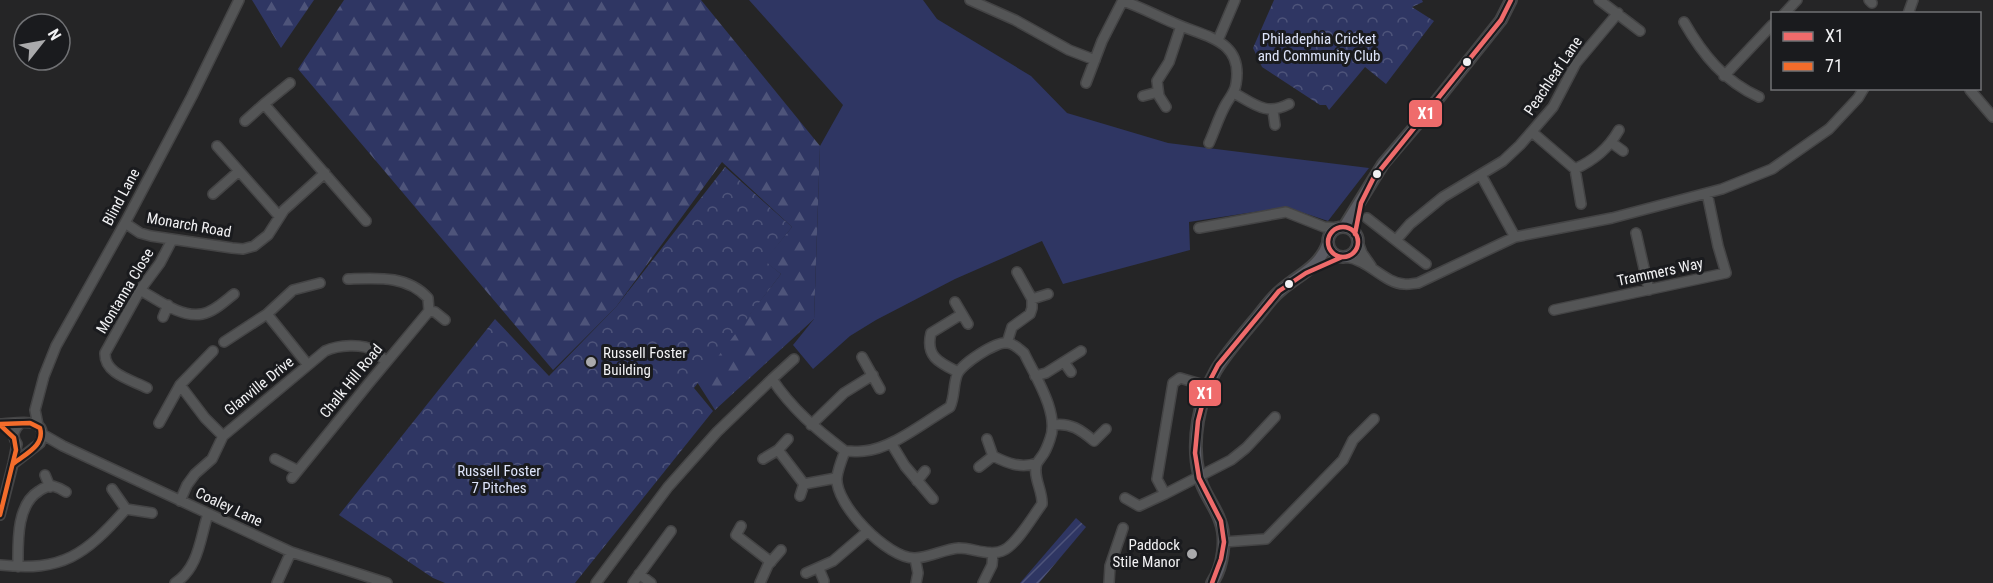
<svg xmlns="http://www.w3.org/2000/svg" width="1993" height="583" viewBox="0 0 1993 583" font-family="'Roboto Condensed',sans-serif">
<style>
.grass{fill:#2f3663}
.forest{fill:url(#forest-firs)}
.park{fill:url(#park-crowns)}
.garden{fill:url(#garden-furrows)}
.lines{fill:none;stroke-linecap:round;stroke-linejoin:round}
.minor-casing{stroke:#444445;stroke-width:12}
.major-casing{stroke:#444445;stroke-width:14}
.minor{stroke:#545556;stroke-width:9}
.major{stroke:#5b5c63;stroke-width:10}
.bus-1-casing{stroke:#1a1b1e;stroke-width:9}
.bus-2-casing{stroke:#1a1b1e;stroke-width:9}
.bus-1{stroke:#ef6b6b;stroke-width:4.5}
.bus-2{stroke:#f36c2b;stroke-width:4.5}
.bus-dot{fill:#f2f2f4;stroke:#1a1b1e;stroke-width:2}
.poi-dot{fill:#aaaaac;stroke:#1a1b1e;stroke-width:2}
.labels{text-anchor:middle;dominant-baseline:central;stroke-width:6;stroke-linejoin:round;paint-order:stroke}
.park-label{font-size:15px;fill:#dde3f9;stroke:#1a1b1e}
.street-label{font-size:15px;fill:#f2f2f4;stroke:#1a1b1e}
.poi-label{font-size:15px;fill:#f2f2f4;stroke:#1a1b1e;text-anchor:start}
.line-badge{stroke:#1a1b1e;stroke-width:2}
.badge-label{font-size:16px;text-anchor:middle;font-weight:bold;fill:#fff}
</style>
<defs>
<pattern id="forest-firs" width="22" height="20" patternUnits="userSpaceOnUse" patternTransform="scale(1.5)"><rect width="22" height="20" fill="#2f3663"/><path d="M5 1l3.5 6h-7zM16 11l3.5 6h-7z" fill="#4e547a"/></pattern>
<pattern id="park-crowns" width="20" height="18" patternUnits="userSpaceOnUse" patternTransform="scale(1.5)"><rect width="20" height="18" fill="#2f3663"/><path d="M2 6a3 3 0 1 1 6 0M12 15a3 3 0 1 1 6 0" fill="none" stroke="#4e547a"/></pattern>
<pattern id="garden-furrows" width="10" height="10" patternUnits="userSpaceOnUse" patternTransform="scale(1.5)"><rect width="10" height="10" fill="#2f3663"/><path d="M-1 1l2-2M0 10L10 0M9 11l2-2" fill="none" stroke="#4e547a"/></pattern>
</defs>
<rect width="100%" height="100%" fill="#252526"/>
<path class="grass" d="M 749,0 L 923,0 L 937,19 L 1031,76 L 1067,113 L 1168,143 L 1369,168 L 1328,221 L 1286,207 L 1189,222 L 1190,250 L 1063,284 L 1042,241 L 955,279 L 876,320 L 850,336 L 813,369 L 793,345 L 814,319 L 820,146 L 843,105 Z"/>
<path class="forest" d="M 252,0 L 314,0 L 281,48 Z
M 344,0 L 701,0 L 820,146 L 814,319 L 715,410 L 697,382 L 781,274 L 764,261 L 792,227 L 722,162 L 616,307 L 553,370 L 298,69 Z"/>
<path class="park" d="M 1274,0 L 1422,0 L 1423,2 L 1412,7 L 1434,21 L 1386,84 L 1365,67 L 1329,110 L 1326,105 L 1320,105 L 1262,67 L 1253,48 Z
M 725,167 L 792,227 L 765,261 L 781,274 L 694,388 L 713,411 L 575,583 L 445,583 L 433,578 L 339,515 L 495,319 L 549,376 L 616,307 Z"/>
<path class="garden" d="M 1076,518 L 1086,527 L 1039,583 L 1020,583 Z"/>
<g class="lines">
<g class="minor-casing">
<path id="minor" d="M 970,0 L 1015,20 L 1069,50 L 1095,60
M 1599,0 L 1640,31
M 1869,0 L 1872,3
M 1123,1 C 1141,7 1157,16 1174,23 C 1204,37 1244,39 1236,84 C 1235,92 1230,97 1226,104 C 1219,116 1215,130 1209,143
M 1784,14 L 1797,0
M 1908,14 L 1913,0
M 1684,22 C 1703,55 1724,81 1759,97
M 1218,40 L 1235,0
M 1724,76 L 1772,25
M 290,83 L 264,104 L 366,221
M 1086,83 L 1102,41 L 1123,0
M 1970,90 L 1993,117
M 1234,93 C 1254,104 1266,116 1289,104
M 1143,96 L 1158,92
M 1166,107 L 1159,96 L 1157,81 L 1169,62 L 1181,26
M 1273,111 L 1275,125
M 245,121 L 264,104
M 1532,132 L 1575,169 L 1581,204
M 1612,143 L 1623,151
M 217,146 L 279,216
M 1575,169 C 1594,160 1608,149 1619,130
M 1481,175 L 1515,237
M 213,194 L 239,171
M 1367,218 L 1426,264
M 125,223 L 140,233 L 151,236 L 232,248 L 243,249 L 254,246 L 268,235 L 284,210 L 325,173
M 1199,228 L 1286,212 L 1324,227 L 1340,228
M 1636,233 L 1649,290
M 1396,240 L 1410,224 L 1443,197 L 1503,161 L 1520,145 L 1553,107 L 1576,63 L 1618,13
M 1358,242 L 1362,253 L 1371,266
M 1346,257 C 1369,260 1384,283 1404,284 C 1408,285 1414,283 1418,283 L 1515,237 L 1612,218 L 1722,189 L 1772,169 L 1829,129 L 1858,98 L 1864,88
M 140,290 C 158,300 181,318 202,314 C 214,312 225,301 234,294
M 1032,299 L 1048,294
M 955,302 L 968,324
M 1554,310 L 1726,273 L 1718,246 L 1707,193
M 429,311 L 435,312 L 445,320
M 267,314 L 308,365
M 163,317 L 168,305
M 224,342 L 267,314 L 293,290 L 320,283
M 1007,343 L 1012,327 L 1030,314 L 1032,308 L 1032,299 L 1017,272
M 862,357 L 880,389
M 794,359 L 772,379 C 792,409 817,430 845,451 C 842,459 838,469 837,477 C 834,504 888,559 915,558 C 929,558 944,549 959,548 C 973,548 991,557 1004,550 C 1017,544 1033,516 1042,504 C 1043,491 1032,476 1037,463 C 1037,463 1042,456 1042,456 C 1046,451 1048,445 1050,439 C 1060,414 1035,376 1024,353 C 1019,349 1015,344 1008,343 C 996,341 961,364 957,375 C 953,386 955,396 950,407 C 926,421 892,449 864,451 C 858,452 851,451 845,451
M 1064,362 L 1071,372
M 958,372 C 940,363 925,357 931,333 L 962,314
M 1035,376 L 1046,373 L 1081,351
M 180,385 L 205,418 L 223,436
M 1207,386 L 1180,378 L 1173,383 L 1157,479 L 1165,494 L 1231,460 L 1246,448 L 1275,417
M 147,388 C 132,380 104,374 105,353 L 140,290 L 160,263 L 172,240
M 159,423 L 180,385 L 213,351
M 0,424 C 15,424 51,414 40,443 L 13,464
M 38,425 L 35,410 L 44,376 L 56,346 L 125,223 L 192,96 L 239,0
M 811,425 L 844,393 L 873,375
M 1053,425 C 1070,422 1081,430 1094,441 L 1106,429
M 42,434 L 63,446 L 291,552 L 387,583
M 987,439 L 993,456 C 1007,463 1021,469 1037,463
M 891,443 L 905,466 L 933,499
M 778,450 L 804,484 L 800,496
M 275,459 L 297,470
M 763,459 L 778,450 L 788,439
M 979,467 L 993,456
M 45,475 L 50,487
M 292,478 L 369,383 L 429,311 L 428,298 C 407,275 377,278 348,279
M 917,481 L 925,471
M 804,484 L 836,478
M 112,489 L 126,509 L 152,513
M 1125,498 L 1139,506 L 1165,494
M 180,501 L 187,485 L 195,474 L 212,459 L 223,436 L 325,351 C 338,345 362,343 375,351 C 379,354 382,358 386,362
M 0,515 L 13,464 L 17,444 C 12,436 13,430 20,424
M 741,526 L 736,535 L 771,562
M 1224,542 L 1266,539 L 1343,460 L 1353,440 L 1374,419
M 915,558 L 918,573 L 916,583
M 0,565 C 63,572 85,555 126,509
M 18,567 C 18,543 16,505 39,491 C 43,488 49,486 53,486 C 57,487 63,490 66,492
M 819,569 L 824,581
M 806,573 L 833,561 L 868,531
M 639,574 L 651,583
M 175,583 C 199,568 200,538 208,514
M 277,583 L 291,552
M 596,583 L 668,487 L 717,432 L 772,379
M 633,583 L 671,531
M 760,583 L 768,565 L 781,550
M 983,583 L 992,565 L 993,553
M 1109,583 L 1110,566 L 1123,528"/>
</g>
<g class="major-casing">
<path id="major" d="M 1344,227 L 1383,164 L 1430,109 L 1501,20 L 1511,0
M1328 242a15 15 0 1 1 30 0a15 15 0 1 1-30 0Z
M 1212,583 C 1223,567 1227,539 1220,521 C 1215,505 1202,492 1199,475 C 1195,458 1195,439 1198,421 C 1206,375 1225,356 1253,322 C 1262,312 1270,299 1280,291 C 1298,275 1320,267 1328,243"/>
</g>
<use href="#minor" class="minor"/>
<use href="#major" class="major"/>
<g class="bus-1-casing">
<path id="bus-1" d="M1328 242a15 15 0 1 1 30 0a15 15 0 1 1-30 0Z
M 1355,234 L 1361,203 L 1373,179 L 1501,20 L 1511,0
M 1212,583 L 1221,559 L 1224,542 L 1221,521 L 1199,478 L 1195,453 L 1198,421 L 1207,386 L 1218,365 L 1279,291 L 1306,273 L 1342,257"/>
</g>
<g class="bus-2-casing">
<path id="bus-2" d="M 0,424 L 30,423 L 40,428 C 45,446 25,454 13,464
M 0,425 L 14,438 L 16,450 L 0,515"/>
</g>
<use href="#bus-1" class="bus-1"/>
<use href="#bus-2" class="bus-2"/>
</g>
<g class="bus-dot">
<circle cx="1467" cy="62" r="5"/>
<circle cx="1377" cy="174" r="5"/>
<circle cx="1289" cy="284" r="5"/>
</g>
<g class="poi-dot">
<circle cx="591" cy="362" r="6"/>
<circle cx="1192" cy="554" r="6"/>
</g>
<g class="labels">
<g class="park-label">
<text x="1319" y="39">Philadephia Cricket<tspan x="1319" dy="17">and Community Club</tspan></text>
<text x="499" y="471">Russell Foster<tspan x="499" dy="17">7 Pitches</tspan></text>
</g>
<g class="street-label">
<text transform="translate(1553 76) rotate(-56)">Peachleaf Lane</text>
<text transform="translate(121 197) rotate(-62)">Blind Lane</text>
<text transform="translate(189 225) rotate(10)">Monarch Road</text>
<text transform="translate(1660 272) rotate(-12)">Trammers Way</text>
<text transform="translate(125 291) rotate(-59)">Montanna Close</text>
<text transform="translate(351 381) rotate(-51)">Chalk Hill Road</text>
<text transform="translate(259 386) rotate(-39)">Glanville Drive</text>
<text transform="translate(229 507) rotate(25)">Coaley Lane</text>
</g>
<g class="poi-label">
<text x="603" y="353">Russell Foster<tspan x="603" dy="17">Building</tspan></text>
<text x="1180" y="545" text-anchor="end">Paddock<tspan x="1180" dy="17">Stile Manor</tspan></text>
</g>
</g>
<g class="line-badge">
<rect x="1408" y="99" width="35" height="29" rx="6" fill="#ef6b6b"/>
<rect x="1188" y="379" width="34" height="28" rx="6" fill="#ef6b6b"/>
</g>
<g class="badge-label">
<text x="1426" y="119">X1</text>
<text x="1205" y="399">X1</text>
</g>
<rect x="1771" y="12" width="210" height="78" fill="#1a1b1e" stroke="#707174" stroke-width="1.5"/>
<rect x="1783" y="32" width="30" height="9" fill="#ef6b6b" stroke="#707174" stroke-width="1.5"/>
<text x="1825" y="42" font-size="18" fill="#f2f2f4">X1</text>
<rect x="1783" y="62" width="30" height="9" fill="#f36c2b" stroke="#707174" stroke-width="1.5"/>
<text x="1825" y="72" font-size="18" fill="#f2f2f4">71</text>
<g transform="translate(42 42) rotate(59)"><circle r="28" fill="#1a1b1e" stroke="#707174" stroke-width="1.5"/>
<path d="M0-4.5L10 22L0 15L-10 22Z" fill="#aaaaac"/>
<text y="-9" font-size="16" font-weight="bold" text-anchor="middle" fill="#f2f2f4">N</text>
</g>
</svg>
